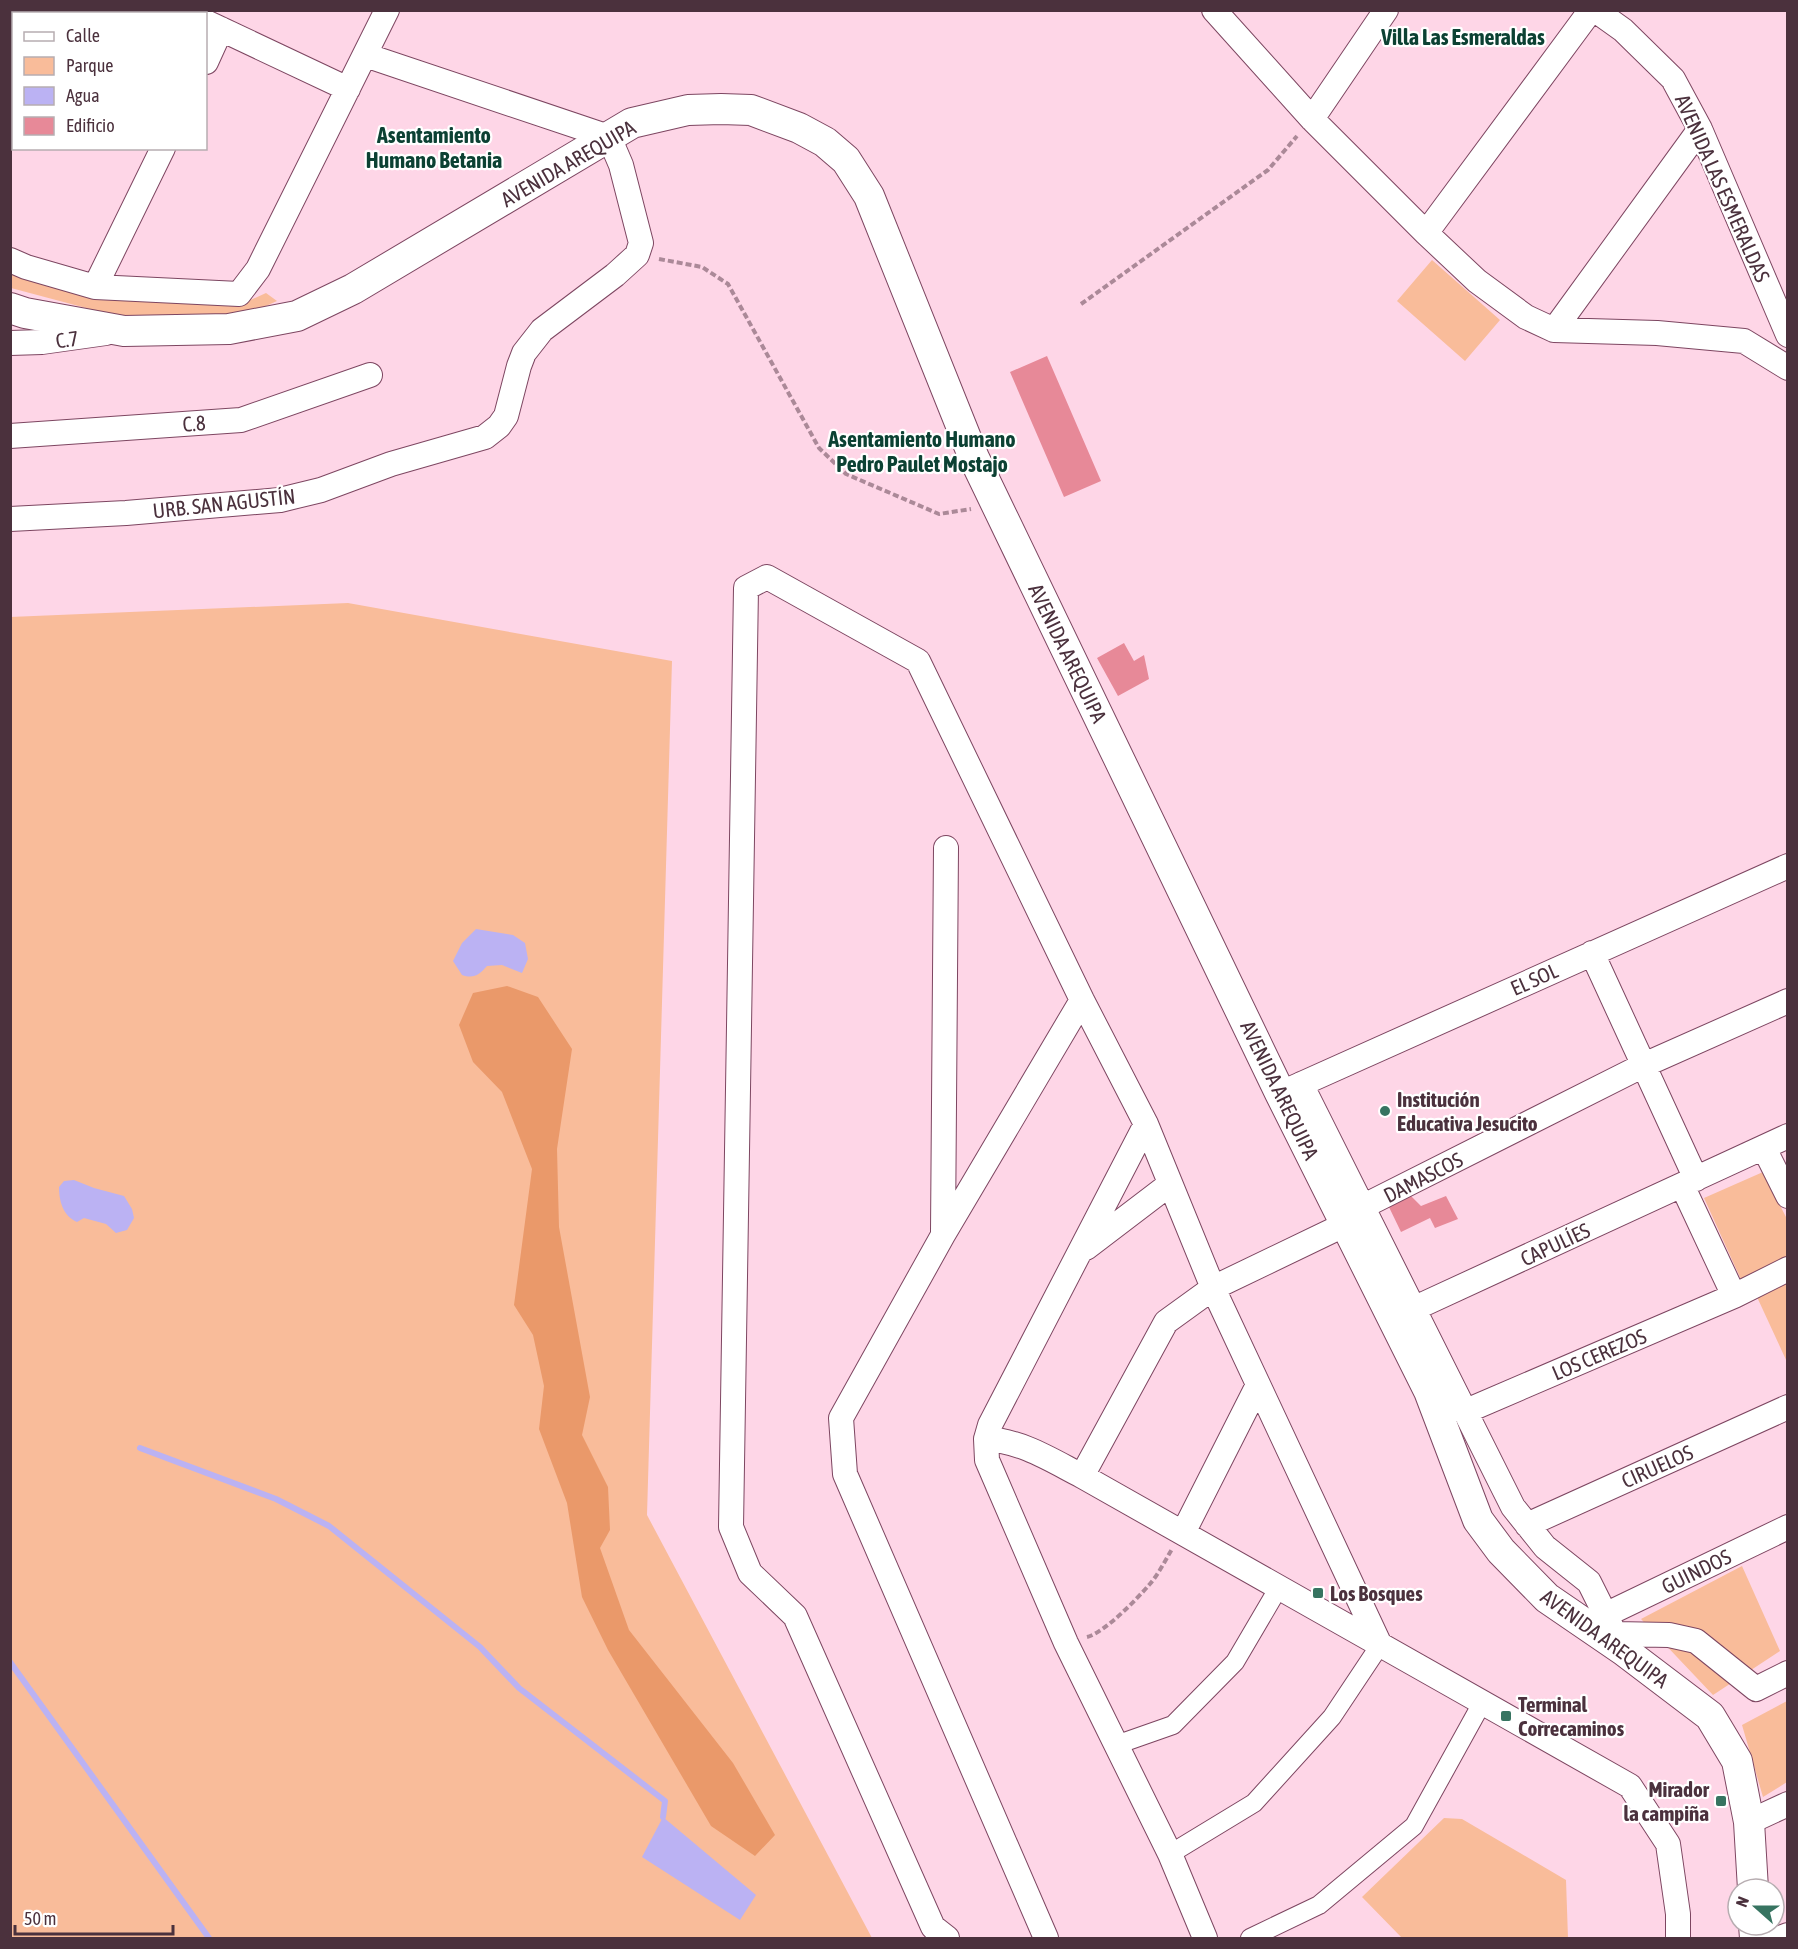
<svg xmlns="http://www.w3.org/2000/svg" width="1798" height="1949" viewBox="0 0 1798 1949" font-family="'Asap Condensed',sans-serif">
<style>
.green{fill:#f9bc9a}
.forest{fill:#ea996a}
.water{fill:#bbb2f3}
.lines{fill:none;stroke-linecap:round;stroke-linejoin:round}
.stream{stroke:#bbb2f3;stroke-width:6}
.building{fill:#e78998}
.pedestrian-casing{stroke:#7d4661;stroke-width:20}
.minor-casing{stroke:#7d4661;stroke-width:26}
.tertiary-casing{stroke:#7d4661;stroke-width:32}
.path{stroke:#ab8998;stroke-width:4;stroke-dasharray:6 3;stroke-linecap:butt}
.pedestrian{stroke:#fff;stroke-width:18}
.minor{stroke:#fff;stroke-width:24}
.tertiary{stroke:#fff;stroke-width:30}
.poi-dot{fill:#377461;stroke:#fff;stroke-width:2}
.labels{text-anchor:middle;dominant-baseline:central;stroke-width:4.5;stroke-linejoin:round;paint-order:stroke}
.street-label{font-size:21px;fill:#4b313d;stroke:#fff}
.poi-label{font-size:21px;font-weight:bold;fill:#4b313d;stroke:#fff;text-anchor:start}
.neighbourhood-label{font-size:22px;font-weight:bold;fill:#0c4133;stroke:#fff}
</style>
<rect width="100%" height="100%" fill="#fed6e7"/>
<path class="green" d="M 1432,260 L 1500,320 L 1465,361 L 1397,301 Z
M 10,274 L 96,300 L 246,302 L 266,293 L 277,301 L 246,315 L 116,316 L 11,288 Z
M 348,603 L 672,661 L 647,1515 L 872,1938 L 11,1938 L 10,617 Z
M 1763,1172 L 1787,1219 L 1787,1263 L 1743,1284 L 1704,1198 Z
M 1787,1282 L 1787,1362 L 1757,1297 Z
M 1742,1566 L 1780,1651 L 1713,1695 L 1641,1619 Z
M 1787,1701 L 1787,1782 L 1763,1797 L 1742,1725 Z
M 1444,1818 L 1462,1819 L 1566,1880 L 1568,1938 L 1402,1938 L 1362,1897 Z"/>
<path class="forest" d="M 507,986 L 538,997 L 572,1049 L 557,1149 L 559,1227 L 590,1397 L 582,1435 L 608,1487 L 610,1530 L 600,1548 L 629,1630 L 733,1763 L 775,1835 L 755,1856 L 711,1826 L 608,1650 L 582,1597 L 567,1503 L 539,1429 L 544,1386 L 533,1335 L 514,1305 L 532,1169 L 502,1092 L 473,1062 L 459,1025 L 473,993 Z"/>
<path class="water" d="M 476,929 L 513,935 L 525,943 L 528,959 L 522,973 L 502,965 L 487,966 C 479,975 474,979 462,975 L 453,961 L 462,943 Z
M 74,1180 L 94,1188 L 124,1196 L 132,1209 L 134,1218 L 127,1230 L 116,1233 L 106,1224 L 84,1218 L 77,1222 C 63,1216 59,1201 59,1187 L 64,1181 Z
M 663,1817 L 756,1895 L 740,1920 L 642,1857 Z"/>
<g class="lines">
<path class="stream" d="M 140,1448 L 276,1499 L 329,1526 L 480,1647 L 519,1688 L 665,1801 L 663,1817
M 10,1662 L 209,1938"/>
</g>
<path class="building" d="M 1047,356 L 1101,481 L 1064,497 L 1010,372 Z
M 1124,643 L 1134,661 L 1144,655 L 1149,679 L 1118,696 L 1097,658 Z
M 1411,1196 L 1421,1206 L 1446,1196 L 1458,1219 L 1435,1228 L 1430,1218 L 1401,1232 L 1388,1205 Z"/>
<g class="lines">
<g class="pedestrian-casing">
<path id="pedestrian" d="M 1116,1745 L 1173,1725 L 1235,1662 L 1279,1587
M 1170,1854 L 1254,1803 L 1332,1717 L 1380,1645
M 1250,1938 L 1319,1905 L 1414,1826 L 1482,1703"/>
</g>
<g class="minor-casing">
<path id="minor" d="M 181,10 L 188,14
M 1214,10 L 1312,119 L 1426,233 L 1477,281 L 1526,317 L 1554,330 L 1657,333 L 1744,341 L 1788,368
M 1595,10 L 1623,30 L 1673,79 L 1700,129 L 1788,335
M 52,14 L 54,10
M 206,22 L 348,89
M 10,57 L 14,54
M 206,62 L 221,29
M 10,78 L 14,80
M 1312,119 L 1386,10
M 1426,233 L 1591,10
M 10,260 L 26,267 L 95,287 L 239,294 L 258,269 L 387,10
M 95,287 L 163,148
M 1554,330 L 1700,129
M 10,343 L 42,342 L 106,333
M 10,436 L 241,420 L 370,375
M 10,519 L 126,513 L 280,500 L 321,490 L 391,464 L 485,437 L 499,426 L 506,416 L 519,366 L 524,353 L 542,330 L 615,275 L 637,255 L 641,243 L 621,165 L 609,137 L 365,55
M 1592,953 L 1696,1179
M 1301,1084 L 1513,1507 L 1545,1547 L 1589,1582 L 1623,1650
M 1288,1090 L 1788,866
M 1146,1124 L 990,1425 L 986,1439 L 987,1460 L 1066,1643 L 1170,1854 L 1205,1938
M 1764,1148 L 1788,1196
M 1682,1185 L 1734,1296 L 1788,1269
M 1362,1207 L 1644,1065 L 1788,1001
M 943,1232 L 946,848
M 1086,1248 L 1170,1184
M 1413,1309 L 1788,1136
M 1464,1412 L 1734,1296
M 986,1439 C 1022,1441 1051,1460 1082,1476 L 1630,1786 L 1668,1844 L 1678,1914 L 1678,1938
M 1082,1476 L 1166,1322 L 1213,1288 L 1346,1224
M 1527,1525 L 1788,1407
M 1183,1533 L 1258,1385
M 1605,1615 L 1788,1527
M 1615,1634 L 1669,1635 L 1696,1641 L 1756,1689 L 1788,1673
M 1749,1822 L 1788,1804
M 947,1938 L 933,1927 L 795,1616 L 750,1573 L 731,1527 L 746,588 L 767,577 L 918,661 L 1082,1000 L 1146,1124 L 1213,1288 L 1380,1645
M 1046,1938 L 845,1474 L 841,1418 L 943,1235 L 1082,1000
M 1780,1938 L 1788,1935"/>
</g>
<g class="tertiary-casing">
<path id="tertiary" d="M 10,308 L 25,313 L 124,331 L 229,329 L 297,316 L 353,289 L 632,123 L 688,110 L 721,109 L 751,110 L 799,128 L 825,142 L 846,160 L 869,196 L 974,458 L 1280,1093 L 1429,1391 L 1478,1520 L 1501,1551 L 1547,1598 L 1623,1650 L 1710,1716 L 1737,1761 L 1749,1822 L 1753,1889
M 1754,1925 L 1755,1938"/>
</g>
<path class="path" d="M 659,259 L 702,267 L 728,284 L 819,448 L 846,474 L 939,514 L 971,509
M 1081,304 L 1268,170 L 1297,136
M 1087,1637 C 1104,1633 1137,1599 1149,1585 C 1158,1575 1165,1561 1172,1549"/>
<use href="#pedestrian" class="pedestrian"/>
<use href="#minor" class="minor"/>
<use href="#tertiary" class="tertiary"/>
</g>
<g class="poi-dot">
<circle cx="1385" cy="1111" r="6"/>
<rect x="1312" y="1587" width="12" height="12" rx="3"/>
<rect x="1500" y="1710" width="12" height="12" rx="3"/>
<rect x="1715" y="1795" width="12" height="12" rx="3"/>
</g>
<g class="labels">
<g class="street-label">
<text transform="translate(568 163) rotate(-30)">AVENIDA AREQUIPA</text>
<text transform="translate(1723 188) rotate(66)">AVENIDA LAS ESMERALDAS</text>
<text transform="translate(67 339) rotate(-8)">C.7</text>
<text transform="translate(194 423) rotate(-4)">C.8</text>
<text transform="translate(224 503) rotate(-6)">URB. SAN AGUSTÍN</text>
<text transform="translate(1068 653) rotate(64)">AVENIDA AREQUIPA</text>
<text transform="translate(1534 979) rotate(-24)">EL SOL</text>
<text transform="translate(1280 1090) rotate(64)">AVENIDA AREQUIPA</text>
<text transform="translate(1423 1177) rotate(-27)">DAMASCOS</text>
<text transform="translate(1555 1244) rotate(-25)">CAPULÍES</text>
<text transform="translate(1599 1354) rotate(-23)">LOS CEREZOS</text>
<text transform="translate(1657 1466) rotate(-24)">CIRUELOS</text>
<text transform="translate(1696 1571) rotate(-26)">GUINDOS</text>
<text transform="translate(1605 1638) rotate(36)">AVENIDA AREQUIPA</text>
</g>
<g class="poi-label">
<text x="1397" y="1099">Institución<tspan x="1397" dy="24">Educativa Jesucito</tspan></text>
<text x="1330" y="1593">Los Bosques</text>
<text x="1518" y="1704">Terminal<tspan x="1518" dy="24">Correcaminos</tspan></text>
<text x="1709" y="1789" text-anchor="end">Mirador<tspan x="1709" dy="24">la campiña</tspan></text>
</g>
<g class="neighbourhood-label">
<text x="1463" y="37">Villa Las Esmeraldas</text>
<text x="434" y="135">Asentamiento<tspan x="434" dy="25">Humano Betania</tspan></text>
<text x="922" y="439">Asentamiento Humano<tspan x="922" dy="25">Pedro Paulet Mostajo</tspan></text>
</g>
</g>
<rect width="1798" height="1949" fill="none" stroke="#4b313d" stroke-width="24"/>
<rect x="12" y="12" width="195" height="138" fill="#ffffff" stroke="#b7adb1" stroke-width="1.5"/>
<rect x="24" y="32" width="30" height="9" fill="#ffffff" stroke="#b7adb1" stroke-width="1.5"/>
<text x="66" y="42" font-size="18" fill="#4b313d">Calle</text>
<rect x="24" y="57" width="30" height="18" fill="#f9bc9a" stroke="#b7adb1" stroke-width="1.5"/>
<text x="66" y="72" font-size="18" fill="#4b313d">Parque</text>
<rect x="24" y="87" width="30" height="18" fill="#bbb2f3" stroke="#b7adb1" stroke-width="1.5"/>
<text x="66" y="102" font-size="18" fill="#4b313d">Agua</text>
<rect x="24" y="117" width="30" height="18" fill="#e78998" stroke="#b7adb1" stroke-width="1.5"/>
<text x="66" y="132" font-size="18" fill="#4b313d">Edificio</text>
<g transform="translate(1756 1907) rotate(291)"><circle r="28" fill="#ffffff" stroke="#b7adb1" stroke-width="1.5"/>
<path d="M0-4.5L10 22L0 15L-10 22Z" fill="#377461"/>
<text y="-9" font-size="16" font-weight="bold" text-anchor="middle" fill="#4b313d">N</text>
</g>
<path d="M15 1925v9h158v-9" fill="none" stroke="#4b313d" stroke-width="3"/>
<text x="24" y="1925" font-size="18" fill="#4b313d" stroke="#ffffff" stroke-width="4.5" paint-order="stroke">50 m</text>
</svg>
